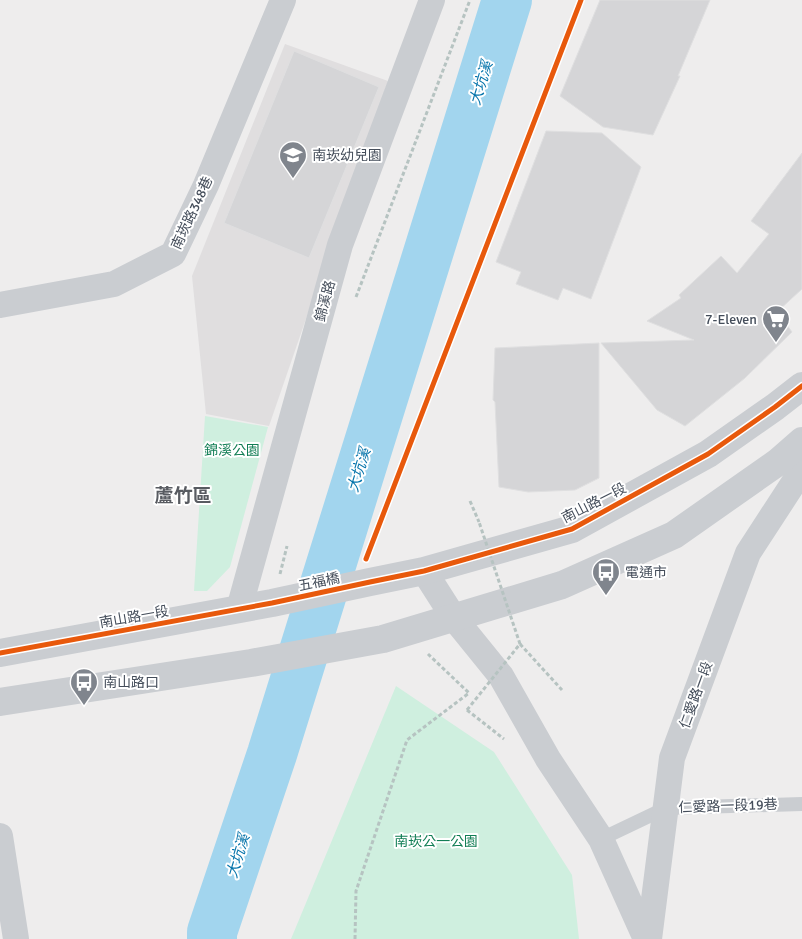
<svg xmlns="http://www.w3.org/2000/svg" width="802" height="939" viewBox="0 0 802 939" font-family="Signika,'Noto Sans TC',sans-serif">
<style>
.education{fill:#e0dedf}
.green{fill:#cfefdf}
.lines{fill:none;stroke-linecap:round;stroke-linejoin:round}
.river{stroke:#a2d5ee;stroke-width:50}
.building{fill:#d5d5d7;stroke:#dfdfe0}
.path{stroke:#b6c3c1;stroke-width:3;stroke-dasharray:4 2.5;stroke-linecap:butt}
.service{stroke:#cacdd1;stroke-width:14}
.minor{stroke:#cacdd1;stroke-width:26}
.tertiary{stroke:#cacdd1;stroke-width:28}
.path-bridge{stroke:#b6c3c1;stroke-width:3;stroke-dasharray:4 2.5;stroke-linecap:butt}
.cycleway-casing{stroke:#fff;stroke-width:8}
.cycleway{stroke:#e8590c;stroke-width:5}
.labels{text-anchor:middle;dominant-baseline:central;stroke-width:4;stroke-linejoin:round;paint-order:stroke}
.poi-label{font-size:14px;fill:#444d5a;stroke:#fff;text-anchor:start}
.street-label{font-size:14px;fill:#444d5a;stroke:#fff}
.park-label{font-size:14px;fill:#127e55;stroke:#fff}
.water-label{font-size:15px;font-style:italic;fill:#0574ab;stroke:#fff}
.district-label{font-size:19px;font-weight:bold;fill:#585b61;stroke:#fff}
</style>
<rect width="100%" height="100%" fill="#eeeded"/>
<path class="education" d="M 285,44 L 388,81 L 269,426 L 206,414 L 192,276 Z"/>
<path class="green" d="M 205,416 L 268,427 L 230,567 L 207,591 L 194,591 Z
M 396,686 L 494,752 L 572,875 L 579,939 L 291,939 Z"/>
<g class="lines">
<path class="river" d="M 212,939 L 212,932 L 272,754 L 507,0"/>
</g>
<path class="building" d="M 600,0 L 710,0 L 678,76 L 680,76 L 653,135 L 603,127 L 560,96 Z
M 294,51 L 379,87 L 309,258 L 224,223 Z
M 546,131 L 602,133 L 641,167 L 591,299 L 563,288 L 558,300 L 516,284 L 521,272 L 496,262 Z
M 802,153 L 802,289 L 777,312 L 792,332 L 745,378 L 685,426 L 657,410 L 601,343 L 694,340 L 647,321 L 681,298 L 679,295 L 721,256 L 737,273 L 769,234 L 751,221 Z
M 599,343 L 599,478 L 575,490 L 528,492 L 499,487 L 495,402 L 493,400 L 495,348 Z"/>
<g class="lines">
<path class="path" d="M 356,297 L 470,0
M 470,501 L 479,522
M 367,555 L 581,0
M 280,574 L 287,546
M 520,644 L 562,690
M 467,710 L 504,739
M 355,939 L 356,891 L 407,740 L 469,693 L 428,654"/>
<path class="service" d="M 601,839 L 666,808 L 802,804"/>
<path class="minor" d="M 0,305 L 114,284 L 173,254 L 206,185 L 283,0
M 424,571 L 454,618 L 501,676 L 548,759 L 601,839 L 646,939
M 239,609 L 340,245 L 432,0
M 0,836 L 16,939
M 649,939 L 672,758 L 748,553 L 802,470"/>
<path class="tertiary" d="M 0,653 L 272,603 L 370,582 L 424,571 L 572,529 L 708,454 L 775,407 L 802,386
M 0,702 L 251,663 L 383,639 L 562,585 L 674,535 L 778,462 L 802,441"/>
<path class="path-bridge" d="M 467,710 L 520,644 L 479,522"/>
<g class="cycleway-casing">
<path id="cycleway" d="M 366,559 L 581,0
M 0,653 L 272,603 L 370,582 L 424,571 L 572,529 L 708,454 L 775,407 L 802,386"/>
</g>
<use href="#cycleway" class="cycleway"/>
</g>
<defs>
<g id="school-pin" transform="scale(1.4375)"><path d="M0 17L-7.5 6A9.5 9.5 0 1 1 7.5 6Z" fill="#80858d" stroke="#fff"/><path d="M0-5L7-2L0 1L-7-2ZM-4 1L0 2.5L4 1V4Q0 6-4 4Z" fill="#fff"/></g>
<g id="supermarket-pin" transform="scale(1.4375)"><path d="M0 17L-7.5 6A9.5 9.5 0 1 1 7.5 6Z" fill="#80858d" stroke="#fff"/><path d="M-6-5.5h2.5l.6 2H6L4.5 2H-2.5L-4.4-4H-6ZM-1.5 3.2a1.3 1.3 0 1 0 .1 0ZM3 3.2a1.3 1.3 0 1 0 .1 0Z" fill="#fff"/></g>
<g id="bus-pin" transform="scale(1.4375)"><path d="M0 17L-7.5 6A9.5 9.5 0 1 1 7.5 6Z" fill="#80858d" stroke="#fff"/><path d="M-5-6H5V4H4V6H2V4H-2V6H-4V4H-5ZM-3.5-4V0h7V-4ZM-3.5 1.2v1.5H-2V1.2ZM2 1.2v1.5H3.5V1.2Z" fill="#fff"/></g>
</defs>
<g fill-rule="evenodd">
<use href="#school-pin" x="293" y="155"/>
<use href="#supermarket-pin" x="776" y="319"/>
<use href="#bus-pin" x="606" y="572"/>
<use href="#bus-pin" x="84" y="682"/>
</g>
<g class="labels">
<g class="poi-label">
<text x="312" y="155">南崁幼兒園</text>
<text x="757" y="319" text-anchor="end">7-Eleven</text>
<text x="625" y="572">電通市</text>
<text x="103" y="682">南山路口</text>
</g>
<g class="street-label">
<text transform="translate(192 213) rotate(-65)">南崁路348巷</text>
<text transform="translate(325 301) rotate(-75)">錦溪路</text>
<text transform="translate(594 503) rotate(-27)">南山路一段</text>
<text transform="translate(319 582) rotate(-12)">五福橋</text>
<text transform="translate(134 617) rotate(-10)">南山路一段</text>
<text transform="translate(696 695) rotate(-70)">仁愛路一段</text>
<text transform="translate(728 806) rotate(-2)">仁愛路一段19巷</text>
</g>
<g class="park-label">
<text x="232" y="450">錦溪公園</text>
<text x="436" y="841">南崁公一公園</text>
</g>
<g class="water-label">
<text transform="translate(481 83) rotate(-73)">大坑溪</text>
<text transform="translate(359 470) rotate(-73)">大坑溪</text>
<text transform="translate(238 856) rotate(-73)">大坑溪</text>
</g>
<g class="district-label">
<text x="183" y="496">蘆竹區</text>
</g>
</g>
</svg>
